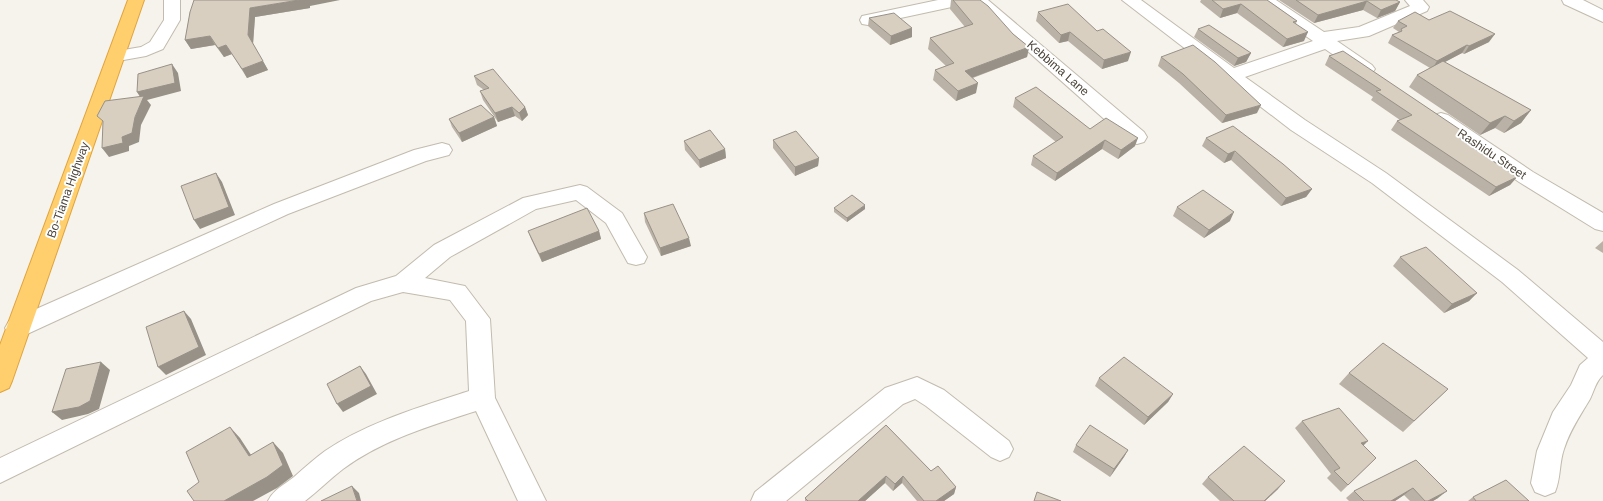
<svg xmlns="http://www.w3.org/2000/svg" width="1603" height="501" viewBox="0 0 1603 501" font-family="Helvetica,sans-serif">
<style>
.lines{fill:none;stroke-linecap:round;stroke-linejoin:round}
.minor-casing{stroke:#c2bbae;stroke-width:2}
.highway-casing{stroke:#e0a43c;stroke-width:2}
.minor{fill:#fff;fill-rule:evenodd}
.highway{fill:#ffcf6e;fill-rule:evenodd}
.wall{fill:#bab2a6}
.shaded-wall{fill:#979187}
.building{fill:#d8cfc1;stroke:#979187}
.labels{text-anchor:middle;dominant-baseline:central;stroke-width:4;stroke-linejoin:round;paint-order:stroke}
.street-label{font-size:12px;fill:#4b4439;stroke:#fff}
</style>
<rect width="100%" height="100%" fill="#f6f3ec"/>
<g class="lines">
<g class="minor-casing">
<path id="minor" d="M 164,0 L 180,0 L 180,20 L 163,49 L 146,56 L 118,61 L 112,60 L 109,56 L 112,52 L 141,47 L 150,42 L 164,20 Z
M 938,0 L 969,0 L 967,4 L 961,5 L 868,25 L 862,24 L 860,20 L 862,16 Z
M 970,0 L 988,0 L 1144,132 L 1147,137 L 1144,142 L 1137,144 L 1130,142 Z
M 1122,0 L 1141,0 L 1234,68 L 1313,41 L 1259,4 L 1257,0 L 1276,0 L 1324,32 L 1359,27 L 1410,6 L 1405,0 L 1423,0 L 1429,7 L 1427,11 L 1369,36 L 1337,41 L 1372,65 L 1375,69 L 1372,73 L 1366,75 L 1360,73 L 1325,49 L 1245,77 L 1305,120 L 1386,173 L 1518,270 L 1603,342 L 1603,375 C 1596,381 1594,391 1590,399 C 1580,416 1570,430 1564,449 C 1559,463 1561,478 1555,492 L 1545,496 L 1535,492 L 1531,483 L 1537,451 L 1553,412 L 1571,385 L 1580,365 L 1588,358 L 1502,282 L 1372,183 L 1291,130 Z
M 1562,0 L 1583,0 L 1603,10 L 1603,22 L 1564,4 Z
M 1441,113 L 1448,115 L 1533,172 L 1603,213 L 1603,231 L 1595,229 L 1519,182 L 1434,123 L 1431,119 L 1434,115 Z
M 442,143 L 449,145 L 452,150 L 449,155 L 426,161 L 288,214 L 25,335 L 17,338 L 9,335 L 5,328 L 9,321 L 274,204 L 414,150 Z
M 580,185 L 587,187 L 622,213 L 647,257 L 644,263 L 636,265 L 628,263 L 606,223 L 576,200 L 536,209 L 450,257 L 425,278 L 465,286 L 490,319 L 495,398 L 546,501 L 518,501 L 476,411 C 430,426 382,440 343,469 C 330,479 318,491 305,501 L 268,501 C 274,489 284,485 294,477 C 304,468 314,459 325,451 C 368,422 420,407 469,391 L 466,321 L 450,300 L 403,292 L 371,301 L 0,483 L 0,458 L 356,288 L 396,276 L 434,245 L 523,198 Z
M 917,377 L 944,390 L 1009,441 L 1013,449 L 1009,457 L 1000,461 L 991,457 L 926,406 L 915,399 L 903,404 L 786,501 L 751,501 L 755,492 L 885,388 Z"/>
</g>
<g class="highway-casing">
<path id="highway" d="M 128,0 L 144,0 L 12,381 L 9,388 L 0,392 L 0,345 Z"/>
</g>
<use href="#minor" class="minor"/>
<use href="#highway" class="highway"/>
</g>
<path class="wall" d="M 951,0 L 953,0 L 1013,34 L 1029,47 L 1027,57 L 973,78 L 976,93 L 956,101 L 933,80 L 935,70 L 946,66 L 928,49 L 930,38 L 965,27 L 950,9 Z
M 1201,0 L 1267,0 L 1297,21 L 1296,23 L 1304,41 L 1283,47 L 1237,13 L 1220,18 L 1200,2 Z
M 1279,0 L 1396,0 L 1400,2 L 1395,11 L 1377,18 L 1363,10 L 1314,23 Z
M 310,6 L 310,8 L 255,17 L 253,44 L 268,70 L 247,78 L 232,54 L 224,57 L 215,45 L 191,49 L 185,40 L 190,12 Z
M 1038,12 L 1128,61 L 1102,69 L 1068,41 L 1059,43 L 1036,21 Z
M 869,18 L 912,28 L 912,37 L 890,45 L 868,26 Z
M 1429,20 L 1489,42 L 1464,54 L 1462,53 L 1444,62 L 1531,110 L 1521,123 L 1504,133 L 1495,128 L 1480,135 L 1409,87 L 1417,75 L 1430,68 L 1388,43 L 1392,35 L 1399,32 L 1393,28 L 1398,21 Z
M 1198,29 L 1251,53 L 1246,62 L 1234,66 L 1194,37 Z
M 1329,56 L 1463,141 L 1517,177 L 1510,185 L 1489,196 L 1391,130 L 1397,121 L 1400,120 L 1371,100 L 1373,97 L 1325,65 Z
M 1161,57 L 1257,113 L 1222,123 L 1179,83 L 1158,66 Z
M 474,76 L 525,107 L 528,115 L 522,121 L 515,116 L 498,122 L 483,100 L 480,91 L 484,90 L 477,85 Z
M 1015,98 L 1090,129 L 1135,146 L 1118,159 L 1102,149 L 1055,181 L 1031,165 L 1033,156 L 1056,142 L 1013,107 Z
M 494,117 L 497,126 L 462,142 L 452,127 L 449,119 Z
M 1206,138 L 1312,189 L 1306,197 L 1281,206 L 1231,160 L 1224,163 L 1202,146 Z
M 773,140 L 819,158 L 818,166 L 795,176 L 773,148 Z
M 684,141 L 725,149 L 726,158 L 700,168 L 685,150 Z
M 1177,207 L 1230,221 L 1204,238 L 1173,216 Z
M 834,208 L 865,209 L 847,222 L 834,212 Z
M 644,213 L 691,246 L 661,256 L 645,222 Z
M 528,231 L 599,231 L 601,239 L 542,262 L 531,239 Z
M 1603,241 L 1603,253 L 1595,248 Z
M 1400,257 L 1477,293 L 1469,301 L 1444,313 L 1393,266 Z
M 1349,373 L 1448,389 L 1403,432 L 1339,384 Z
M 1099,378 L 1173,394 L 1168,402 L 1144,425 L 1095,386 Z
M 1302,421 L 1363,446 L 1376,458 L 1341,492 L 1327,478 L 1331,474 L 1295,428 Z
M 886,425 L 931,471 L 956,487 L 954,494 L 944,501 L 917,501 L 902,483 L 893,491 L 885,483 L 865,501 L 805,501 L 805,498 Z
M 1076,445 L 1128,450 L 1124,457 L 1110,477 L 1073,452 Z
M 1416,460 L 1438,498 L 1433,501 L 1410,501 L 1404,495 L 1395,501 L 1349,501 L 1346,498 L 1354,491 Z
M 1208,477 L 1278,489 L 1265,501 L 1220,501 L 1202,484 Z
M 1473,497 L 1529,501 L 1468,501 Z"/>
<path class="shaded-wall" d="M 299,0 L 340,0 L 310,6 L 310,8 L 255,17 L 253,44 L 248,35 L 250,8 Z
M 1367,1 L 1363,10 L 1314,23 L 1318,15 Z
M 1400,2 L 1395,11 L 1377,18 L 1381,10 Z
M 1241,4 L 1237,13 L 1220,18 L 1223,9 Z
M 912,28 L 912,37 L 890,45 L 891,36 Z
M 1070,32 L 1068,41 L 1059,43 L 1061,35 Z
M 1308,32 L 1304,41 L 1283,47 L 1287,39 Z
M 1495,34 L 1489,42 L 1464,54 L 1469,46 Z
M 210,36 L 215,45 L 191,49 L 185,40 Z
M 226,45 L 232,54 L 224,57 L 218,48 Z
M 1467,45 L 1462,53 L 1432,69 L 1437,61 Z
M 1029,47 L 1027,57 L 963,81 L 965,71 Z
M 1131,52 L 1128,61 L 1102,69 L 1104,60 Z
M 1251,53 L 1246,62 L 1234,66 L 1238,58 Z
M 263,61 L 268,70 L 247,78 L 242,69 Z
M 172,64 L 178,73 L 181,91 L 147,100 L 151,105 L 141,125 L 139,142 L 129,146 L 129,151 L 109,157 L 102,148 L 122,137 L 135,117 L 142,100 L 137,92 Z
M 978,83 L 976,93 L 956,101 L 958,91 Z
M 1261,105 L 1257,113 L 1222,123 L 1226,115 Z
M 512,107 L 515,116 L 498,122 L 495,113 Z
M 525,107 L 528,115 L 522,121 L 519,113 Z
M 1531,110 L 1521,123 L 1504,133 L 1514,121 Z
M 1505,116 L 1495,128 L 1480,135 L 1490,123 Z
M 494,117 L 497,126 L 462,142 L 459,133 Z
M 1468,135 L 1461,144 L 1460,139 Z
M 1138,138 L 1135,146 L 1118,159 L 1121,150 Z
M 1105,140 L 1102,149 L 1055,181 L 1057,173 Z
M 725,149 L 726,158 L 700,168 L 699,160 Z
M 1235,151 L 1231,160 L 1224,163 L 1228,154 Z
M 819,158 L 818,166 L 795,176 L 795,167 Z
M 216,173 L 222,182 L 235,215 L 200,229 L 194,220 Z
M 1517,177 L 1510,185 L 1489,196 L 1496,187 Z
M 1312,189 L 1306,197 L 1281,206 L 1286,198 Z
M 865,205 L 865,209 L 847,222 L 847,218 Z
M 1234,212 L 1230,221 L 1204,238 L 1209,230 Z
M 599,231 L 601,239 L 542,262 L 539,254 Z
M 689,238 L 691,246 L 661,256 L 660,248 Z
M 1477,293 L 1469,301 L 1444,313 L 1452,304 Z
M 184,311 L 191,319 L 206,355 L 166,375 L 158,367 Z
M 101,362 L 110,370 L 99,409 L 88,414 L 62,420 L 52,412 Z
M 360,366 L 366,374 L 377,394 L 343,412 L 337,404 Z
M 1173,394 L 1168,402 L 1144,425 L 1148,417 Z
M 230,427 L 240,438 L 259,467 L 249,456 Z
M 1368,441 L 1360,449 L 1361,443 Z
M 273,442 L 283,453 L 293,476 L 277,488 L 253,501 L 224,501 Z
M 1128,450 L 1124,457 L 1110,477 L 1114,469 Z
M 886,476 L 885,483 L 865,501 L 858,501 Z
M 903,476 L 902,483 L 893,491 L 895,484 Z
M 1285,481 L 1278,489 L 1265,501 L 1264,501 Z
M 352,486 L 359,493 L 361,501 L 357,501 Z
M 956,487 L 954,494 L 944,501 L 936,501 Z
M 1413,488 L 1404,495 L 1395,501 L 1391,501 Z
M 1447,491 L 1438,498 L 1433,501 L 1428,501 Z"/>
<path class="building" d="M 194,0 L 299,0 L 250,8 L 248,35 L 263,61 L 242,69 L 226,45 L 218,48 L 210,36 L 185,40 L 190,12 Z
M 953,0 L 980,0 L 988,6 L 1013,34 L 1029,47 L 965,71 L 978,83 L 958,91 L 935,70 L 954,63 L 930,38 L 973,24 Z
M 1212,0 L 1267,0 L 1297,21 L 1293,22 L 1308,32 L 1287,39 L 1241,4 L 1223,9 Z
M 1296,0 L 1396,0 L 1400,2 L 1381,10 L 1367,1 L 1318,15 Z
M 1068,4 L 1097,31 L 1103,29 L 1131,52 L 1104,60 L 1070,32 L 1061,35 L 1038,12 Z
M 1450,11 L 1495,34 L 1469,46 L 1467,45 L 1437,61 L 1392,35 L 1402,31 L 1401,29 L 1407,26 L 1398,21 L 1415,12 L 1429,20 Z
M 894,13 L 912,28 L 891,36 L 869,18 Z
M 1209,25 L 1251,53 L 1238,58 L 1198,29 Z
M 1193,45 L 1215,62 L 1261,105 L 1226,115 L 1183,74 L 1161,57 Z
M 1343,51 L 1468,135 L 1460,139 L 1517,177 L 1496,187 L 1397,121 L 1412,115 L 1376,91 L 1381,90 L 1329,56 Z
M 1443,61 L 1531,110 L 1514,121 L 1505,116 L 1490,123 L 1417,75 Z
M 172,64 L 175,83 L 137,92 L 138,74 Z
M 493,69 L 525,107 L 519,113 L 512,107 L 495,113 L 480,91 L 489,88 L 474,76 Z
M 1036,87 L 1090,129 L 1106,118 L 1138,138 L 1121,150 L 1105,140 L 1057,173 L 1033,156 L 1063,137 L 1015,98 Z
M 144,96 L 135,117 L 132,133 L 122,137 L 123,143 L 102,148 L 103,121 L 97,116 L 105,101 Z
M 481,105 L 494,117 L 459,133 L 449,119 Z
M 1233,126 L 1283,164 L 1312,189 L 1286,198 L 1235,151 L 1228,154 L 1206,138 Z
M 710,130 L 725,149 L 699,160 L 684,141 Z
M 796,131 L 819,158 L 795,167 L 773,140 Z
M 216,173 L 229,207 L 194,220 L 181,186 Z
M 1203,190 L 1234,212 L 1209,230 L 1177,207 Z
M 852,195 L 865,205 L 847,218 L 834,208 Z
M 673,204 L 689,238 L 660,248 L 644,213 Z
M 587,208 L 599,231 L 539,254 L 528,231 Z
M 1426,247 L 1477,293 L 1452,304 L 1400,257 Z
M 184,311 L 199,347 L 158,367 L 146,327 Z
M 1383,343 L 1448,389 L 1414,421 L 1349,373 Z
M 1124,357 L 1173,394 L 1148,417 L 1099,378 Z
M 101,362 L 90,401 L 79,407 L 52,412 L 66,369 Z
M 360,366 L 371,386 L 337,404 L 327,384 Z
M 1339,408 L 1368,441 L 1361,443 L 1376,458 L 1348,485 L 1334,471 L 1340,468 L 1302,421 Z
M 886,425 L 931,471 L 938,466 L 956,487 L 936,501 L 924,501 L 903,476 L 895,484 L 886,476 L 858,501 L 808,501 L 805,498 Z
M 1090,425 L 1128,450 L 1114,469 L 1076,445 Z
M 230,427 L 249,456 L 273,442 L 283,465 L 267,477 L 224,501 L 194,501 L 187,491 L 199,482 L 186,452 Z
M 1244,446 L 1285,481 L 1264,501 L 1234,501 L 1208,477 Z
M 1416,460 L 1447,491 L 1428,501 L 1425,501 L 1413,488 L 1391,501 L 1364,501 L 1354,491 Z
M 1506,480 L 1529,501 L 1476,501 L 1473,497 Z
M 352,486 L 357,501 L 321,501 Z
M 1037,492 L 1061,501 L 1034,501 Z"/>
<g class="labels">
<g class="street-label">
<text transform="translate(1058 68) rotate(41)">Kebbima Lane</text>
<text transform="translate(1492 154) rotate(34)">Rashidu Street</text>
<text transform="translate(68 190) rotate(-70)">Bo-Tiama Highway</text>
</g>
</g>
</svg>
